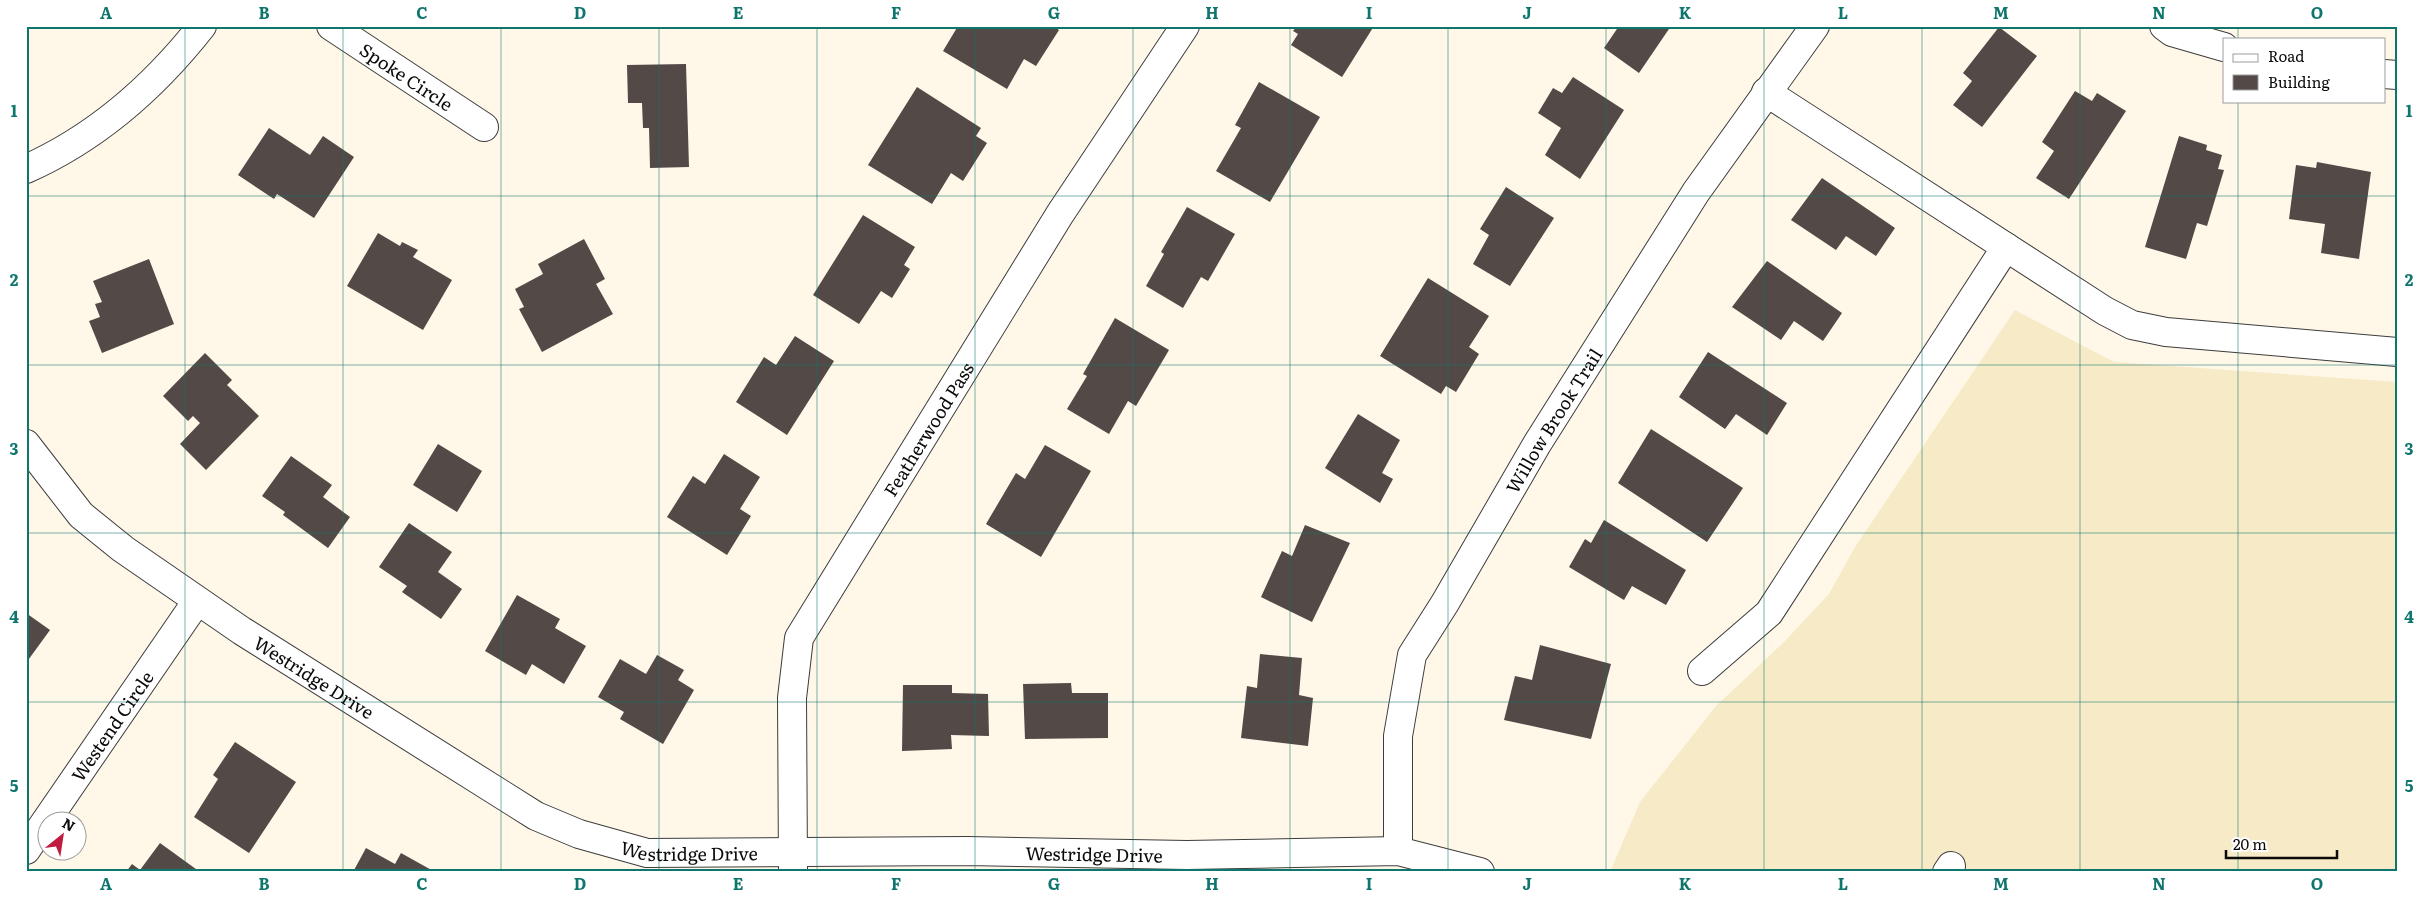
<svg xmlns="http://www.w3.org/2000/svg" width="2423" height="898" viewBox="0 0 2423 898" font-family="Literata,serif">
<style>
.farmland{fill:#f6eac7}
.building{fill:#534946}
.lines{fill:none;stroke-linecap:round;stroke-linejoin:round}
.minor-casing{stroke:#3d3d3d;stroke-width:30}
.minor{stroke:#fff;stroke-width:28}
.grid{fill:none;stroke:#0f766e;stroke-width:1;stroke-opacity:0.55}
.labels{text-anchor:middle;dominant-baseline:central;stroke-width:5;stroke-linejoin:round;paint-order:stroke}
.street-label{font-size:18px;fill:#0a0a0a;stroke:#fff}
.neatline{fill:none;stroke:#0f766e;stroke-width:2}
.grid-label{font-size:16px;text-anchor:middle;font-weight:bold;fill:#0f766e}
</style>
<rect width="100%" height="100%" fill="#fff7e8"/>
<path class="farmland" d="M 2015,310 L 2114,362 L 2397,382 L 2397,872 L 1610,872 L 1640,802 L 1716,706 L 1784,642 L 1829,594 L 1855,547 Z"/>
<path class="building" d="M 958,26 L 1053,26 L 1059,30 L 1036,66 L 1024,59 L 1007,89 L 943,51 Z
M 1297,26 L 1374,26 L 1342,77 L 1291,45 L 1298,34 L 1293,31 Z
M 1619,26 L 1671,26 L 1639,73 L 1604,48 Z
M 1999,27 L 2037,56 L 1982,127 L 1953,105 L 1972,81 L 1963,73 Z
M 686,64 L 689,167 L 650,168 L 649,128 L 643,128 L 642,103 L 628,103 L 627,65 Z
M 1573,77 L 1624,110 L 1580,179 L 1545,155 L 1561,128 L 1538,113 L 1553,88 L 1562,93 Z
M 1259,82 L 1320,117 L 1270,202 L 1216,171 L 1241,128 L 1235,125 Z
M 917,87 L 981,128 L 976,136 L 987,143 L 963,181 L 951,173 L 932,204 L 868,165 Z
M 2075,91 L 2092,101 L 2097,93 L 2126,111 L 2069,199 L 2036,178 L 2054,151 L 2042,142 Z
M 269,128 L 310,155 L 323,136 L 354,157 L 314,218 L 277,194 L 274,199 L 238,175 Z
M 2179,136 L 2207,145 L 2206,150 L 2222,155 L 2218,169 L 2224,170 L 2207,226 L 2197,223 L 2186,259 L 2145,247 Z
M 2317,162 L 2371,172 L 2359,259 L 2321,253 L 2325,224 L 2289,219 L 2296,165 L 2316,168 Z
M 1822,178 L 1895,228 L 1876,256 L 1846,236 L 1836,250 L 1791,220 Z
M 1506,187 L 1554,218 L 1510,286 L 1473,264 L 1489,235 L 1480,229 Z
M 1187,207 L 1235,234 L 1208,281 L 1201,277 L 1183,308 L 1146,286 L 1164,254 L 1161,252 Z
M 863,215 L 915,247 L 904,265 L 910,269 L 892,298 L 881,291 L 859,324 L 813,295 Z
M 378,233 L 400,246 L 402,242 L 418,250 L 413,257 L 452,280 L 423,330 L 347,286 Z
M 584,239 L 605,279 L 596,284 L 613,314 L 542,352 L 519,309 L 524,307 L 515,289 L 543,274 L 538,264 Z
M 149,259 L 174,324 L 102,353 L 89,321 L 100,317 L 95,304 L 102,302 L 93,281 Z
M 1767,261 L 1842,313 L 1823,341 L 1794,321 L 1781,340 L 1732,307 Z
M 1428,278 L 1489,316 L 1469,347 L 1479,354 L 1456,392 L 1446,386 L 1441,394 L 1380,356 Z
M 1115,318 L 1169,350 L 1136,406 L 1128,401 L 1109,434 L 1067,409 L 1087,376 L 1083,374 Z
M 795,336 L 834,361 L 787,435 L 736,402 L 764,357 L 776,365 Z
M 1708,352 L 1787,403 L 1767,435 L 1736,414 L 1725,429 L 1679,397 Z
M 205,353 L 232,380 L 227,385 L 259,416 L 206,470 L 180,444 L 200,423 L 193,416 L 188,421 L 163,396 Z
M 1358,414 L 1400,440 L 1382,473 L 1393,479 L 1380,503 L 1325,468 Z
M 1651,429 L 1743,488 L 1707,542 L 1618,483 Z
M 438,444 L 482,471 L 457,512 L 413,485 Z
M 1045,445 L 1091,471 L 1041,557 L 986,524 L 1016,473 L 1025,479 Z
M 724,454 L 760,477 L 740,509 L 751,516 L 727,555 L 667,517 L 693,476 L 705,484 Z
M 291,456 L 332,485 L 323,497 L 350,517 L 328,548 L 283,515 L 285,512 L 262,496 Z
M 1604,520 L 1686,570 L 1666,605 L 1632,586 L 1624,600 L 1569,567 L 1585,539 L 1591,543 Z
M 409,523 L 452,552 L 438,572 L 462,589 L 441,619 L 402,592 L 407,586 L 379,567 Z
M 1305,525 L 1350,543 L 1312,622 L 1261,597 L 1282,551 L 1292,556 Z
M 517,595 L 560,619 L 555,628 L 586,646 L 564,684 L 532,664 L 526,675 L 485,651 Z
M 26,613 L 50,630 L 26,663 Z
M 1540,645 L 1611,664 L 1591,739 L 1504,720 L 1515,676 L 1532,680 Z
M 1260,654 L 1302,658 L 1299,695 L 1313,698 L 1308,746 L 1241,738 L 1247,686 L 1257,688 Z
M 657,655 L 684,670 L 678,680 L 694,690 L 663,744 L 620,719 L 624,712 L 598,697 L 620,659 L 646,674 Z
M 1071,683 L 1072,693 L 1108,693 L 1108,738 L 1025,739 L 1023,684 Z
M 903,685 L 952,685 L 952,693 L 988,694 L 989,736 L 951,735 L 952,749 L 902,751 Z
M 235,742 L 296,782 L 249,853 L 194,817 L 218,779 L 213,775 Z
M 160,843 L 200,872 L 126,872 L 132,864 L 140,870 Z
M 366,848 L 395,864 L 401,853 L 435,872 L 353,872 Z"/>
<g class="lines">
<g class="minor-casing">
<g id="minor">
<path id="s1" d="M 331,26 L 484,127"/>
<path d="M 2164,26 L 2172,32 L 2224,47"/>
<path d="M 2384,74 L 2397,75"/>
<path d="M 1766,92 L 2105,311 L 2132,325 L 2166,332 L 2397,352"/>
<path d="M 26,169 C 98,137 154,87 202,26"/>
<path id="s2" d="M 26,444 L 81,515 L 123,549 L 242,631 L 536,816 L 579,834 L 647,853 L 967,851 L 1187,855 L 1398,851 L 1480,872"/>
<path d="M 1702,671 L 1769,613 L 2006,247"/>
<path id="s3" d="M 26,850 L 197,601"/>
<path id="s4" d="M 1398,851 L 1398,736 L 1412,655 L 1445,603 L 1537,444 L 1696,192 L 1815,26"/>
<path id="s5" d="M 793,870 L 792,698 L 799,638 L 1060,214 L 1185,26"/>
<path d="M 1947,872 L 1951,866"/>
</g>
</g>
<use href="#minor" class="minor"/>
</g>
<path class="grid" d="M 185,26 L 185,872M 343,26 L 343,872M 501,26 L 501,872M 659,26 L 659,872M 817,26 L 817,872M 975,26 L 975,872M 1133,26 L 1133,872M 1290,26 L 1290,872M 1448,26 L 1448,872M 1606,26 L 1606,872M 1764,26 L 1764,872M 1922,26 L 1922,872M 2080,26 L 2080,872M 2238,26 L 2238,39M 2238,101 L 2238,872M 26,196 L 2397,196M 26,365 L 2397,365M 26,533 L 2397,533M 26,702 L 2397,702"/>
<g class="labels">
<g class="street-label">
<text stroke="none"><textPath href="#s1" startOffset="91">Spoke Circle</textPath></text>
<text stroke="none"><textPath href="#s4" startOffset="471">Willow Brook Trail</textPath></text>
<text stroke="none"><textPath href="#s5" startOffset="478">Featherwood Pass</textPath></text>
<text stroke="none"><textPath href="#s2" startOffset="374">Westridge Drive</textPath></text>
<text stroke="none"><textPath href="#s3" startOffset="151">Westend Circle</textPath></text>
<text stroke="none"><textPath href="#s2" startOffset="795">Westridge Drive</textPath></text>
<text stroke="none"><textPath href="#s2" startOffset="1200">Westridge Drive</textPath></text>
</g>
</g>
<rect width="2423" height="898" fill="none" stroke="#ffffff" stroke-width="55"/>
<rect x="2223" y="38" width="162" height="65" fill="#ffffff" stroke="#9d9d9d"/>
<rect x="2233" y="54" width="25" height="8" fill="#ffffff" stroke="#9d9d9d"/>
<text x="2268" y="62" font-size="15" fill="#0a0a0a">Road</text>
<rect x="2233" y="75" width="25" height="15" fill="#534946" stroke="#9d9d9d"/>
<text x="2268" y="88" font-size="15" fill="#0a0a0a">Building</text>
<g transform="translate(62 836) rotate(30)"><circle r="24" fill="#ffffff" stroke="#9d9d9d"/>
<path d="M0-4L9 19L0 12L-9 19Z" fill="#c01c3f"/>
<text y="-8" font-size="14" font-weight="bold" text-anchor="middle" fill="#0a0a0a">N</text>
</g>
<path d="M2226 850v8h111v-8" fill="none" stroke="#0a0a0a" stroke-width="2.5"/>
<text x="2233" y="850" font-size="15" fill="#0a0a0a" stroke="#ffffff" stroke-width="4" paint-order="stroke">20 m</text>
<rect x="28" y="28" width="2368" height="842" class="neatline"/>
<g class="grid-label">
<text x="106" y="19">A</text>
<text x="264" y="19">B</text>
<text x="422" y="19">C</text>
<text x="580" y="19">D</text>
<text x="738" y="19">E</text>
<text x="896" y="19">F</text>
<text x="1054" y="19">G</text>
<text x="1212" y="19">H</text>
<text x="1369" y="19">I</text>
<text x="1527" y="19">J</text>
<text x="1685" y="19">K</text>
<text x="1843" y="19">L</text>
<text x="2001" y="19">M</text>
<text x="2159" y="19">N</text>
<text x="2317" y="19">O</text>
<text x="14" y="117">1</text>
<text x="2409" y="117">1</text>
<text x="14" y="286">2</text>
<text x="2409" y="286">2</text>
<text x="14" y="455">3</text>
<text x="2409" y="455">3</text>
<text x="14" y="623">4</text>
<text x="2409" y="623">4</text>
<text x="14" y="792">5</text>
<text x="2409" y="792">5</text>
<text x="106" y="890">A</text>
<text x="264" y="890">B</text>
<text x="422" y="890">C</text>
<text x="580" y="890">D</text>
<text x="738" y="890">E</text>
<text x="896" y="890">F</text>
<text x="1054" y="890">G</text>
<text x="1212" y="890">H</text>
<text x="1369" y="890">I</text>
<text x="1527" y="890">J</text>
<text x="1685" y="890">K</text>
<text x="1843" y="890">L</text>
<text x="2001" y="890">M</text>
<text x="2159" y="890">N</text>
<text x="2317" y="890">O</text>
</g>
</svg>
